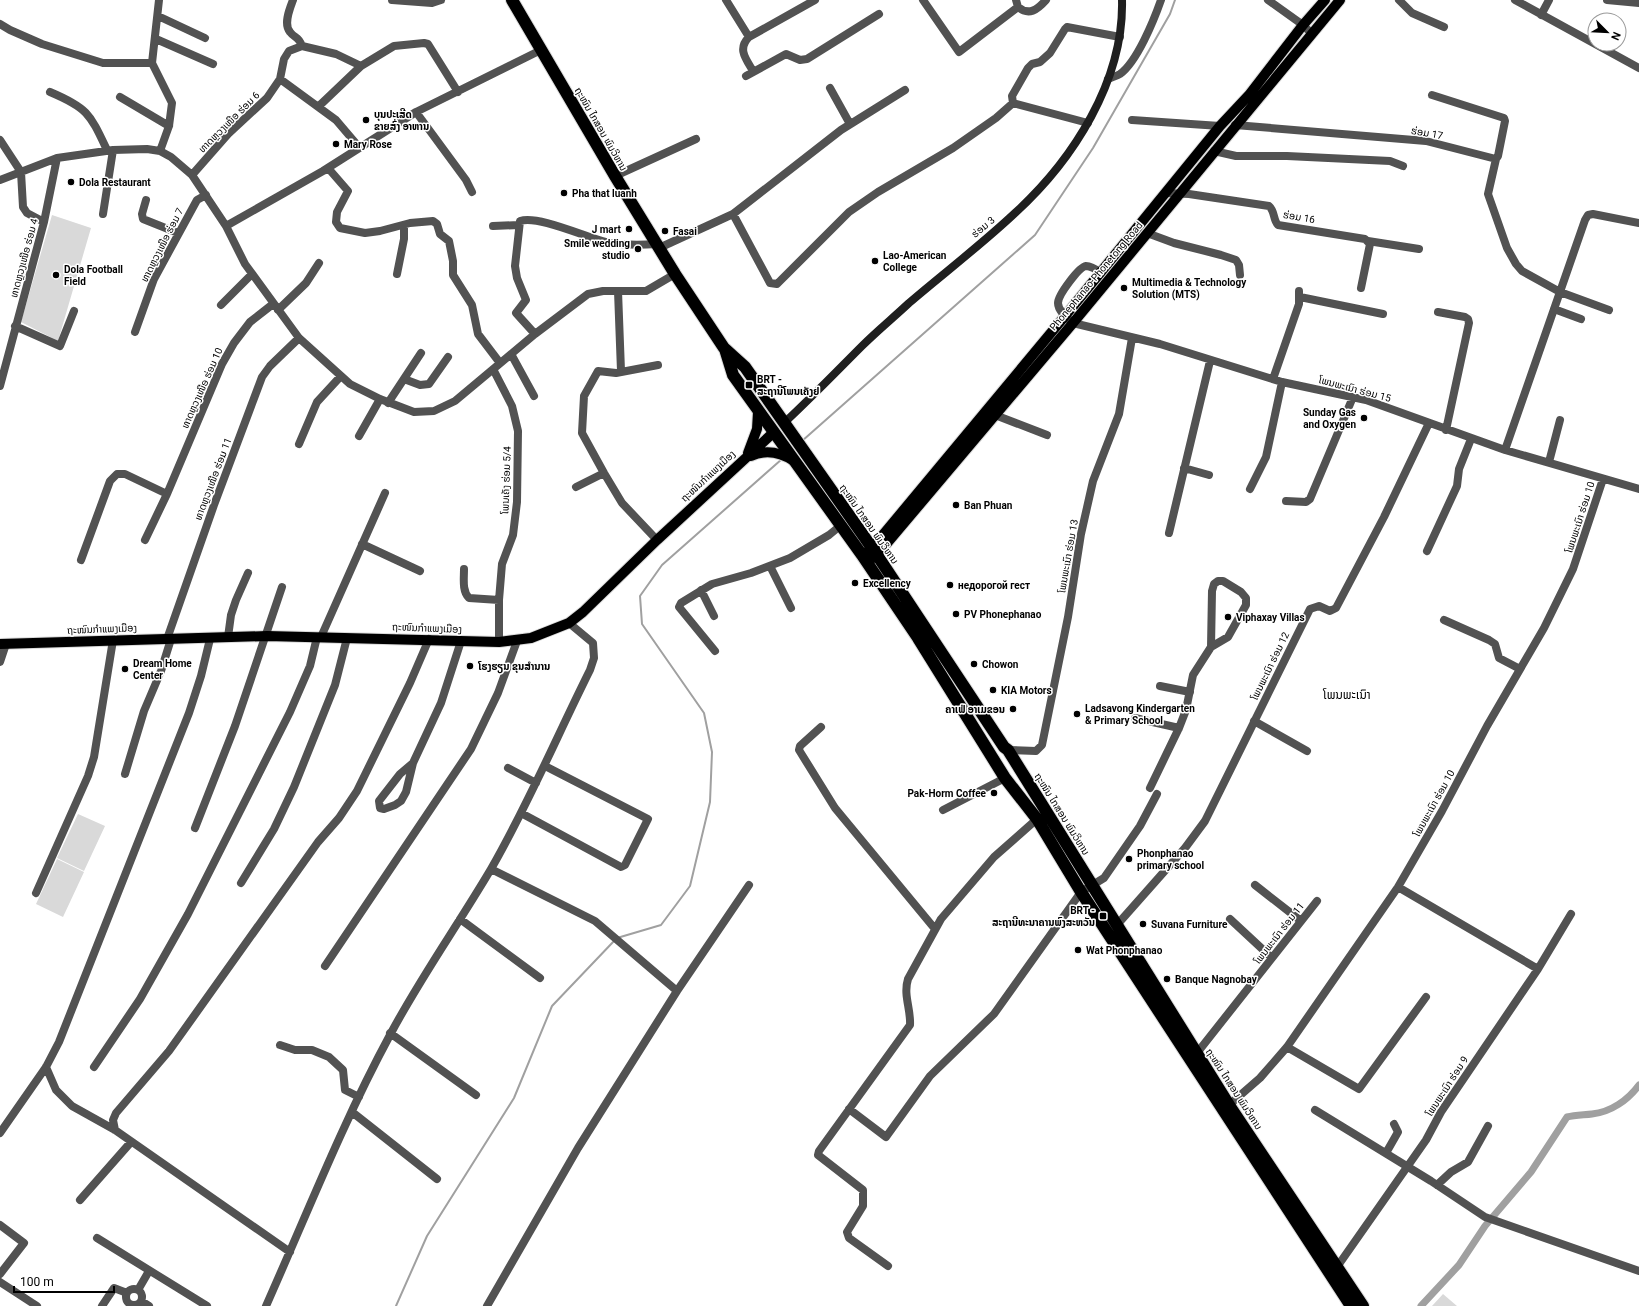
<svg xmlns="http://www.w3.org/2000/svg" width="1639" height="1306" viewBox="0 0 1639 1306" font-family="Roboto,'Noto Sans Lao',sans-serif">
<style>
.green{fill:#d9d9d9}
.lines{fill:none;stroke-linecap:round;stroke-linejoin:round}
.stream{stroke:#a0a0a0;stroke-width:2}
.canal{stroke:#a0a0a0;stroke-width:7}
.primary-casing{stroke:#dbdbdb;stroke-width:12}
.highway-casing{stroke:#dbdbdb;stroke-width:14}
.street{stroke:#525252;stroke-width:8}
.secondary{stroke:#1f1f1f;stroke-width:8}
.primary{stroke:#000;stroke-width:10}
.highway{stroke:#000;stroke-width:12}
.poi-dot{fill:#000;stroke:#fff;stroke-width:1.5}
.labels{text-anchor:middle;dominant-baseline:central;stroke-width:3;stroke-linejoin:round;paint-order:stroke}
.poi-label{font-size:10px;font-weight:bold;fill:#000;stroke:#fff;text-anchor:start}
.street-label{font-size:10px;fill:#000;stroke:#fff}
.quarter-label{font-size:12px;fill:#000;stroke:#fff}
</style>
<rect width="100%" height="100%" fill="#fff"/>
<path class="green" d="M 52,215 L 91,228 L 58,341 L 21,322 Z
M 78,814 L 105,826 L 84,871 L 57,858 Z
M 57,859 L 84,872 L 63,917 L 36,904 Z
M 1443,1294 L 1457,1306 L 1432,1306 Z"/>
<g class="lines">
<path class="stream" d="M 802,441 L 1035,235 L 1093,148 L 1170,14 L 1175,0
M 617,938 L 661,925 L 690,886 L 710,802 L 712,752 L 704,713 L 642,624 L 640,596 L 662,565 L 782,459
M 396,1306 L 427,1236 L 514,1098 L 552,1006 L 614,941"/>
<path class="canal" d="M 1421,1306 L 1459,1265 L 1485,1226 L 1531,1172 L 1567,1117 C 1575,1115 1584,1115 1592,1114 C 1611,1112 1628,1100 1639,1085"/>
<g class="primary-casing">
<path id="primary" d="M 748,453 L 757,429 L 758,412
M 751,456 C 766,449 780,452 794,461
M 867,552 L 872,548 L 1065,316 L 1220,126 L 1249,95 L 1303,25 L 1325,0
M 871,559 L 877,555 L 1073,323 L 1340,0
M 0,644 L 267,636 L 499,642 L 531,638 L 569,623 L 583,612 L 657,540 L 774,432"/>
</g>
<g class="highway-casing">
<path id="highway" d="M 512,0 L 615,176 L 675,274 L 724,348 L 745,367 L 877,555 L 1004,747 L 1008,750 L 1229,1105 L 1363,1306
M 725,349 L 733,375 L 862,555 L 918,638 L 1005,778 L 1037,819 L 1081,892 L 1351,1306"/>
</g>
<path class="street" d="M 159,0 L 152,63 L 172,103 L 169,126 L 160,151
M 293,0 C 290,8 283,24 290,32 C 295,39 298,35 302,46
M 392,0 L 432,3 L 441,0
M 726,0 L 749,37
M 923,0 L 959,52 L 1018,7 L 1016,0
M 1268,0 L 1303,25 L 1311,33
M 1399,0 L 1412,13 L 1444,27
M 1515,0 L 1639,68
M 1607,0 L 1639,3
M 1018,7 C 1029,16 1037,10 1046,0
M 1541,15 L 1549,0
M 158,16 L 205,38
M 0,24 L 10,30 L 42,44 L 103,63 L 152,63
M 156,39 L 213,64
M 302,46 L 336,54 L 361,66 L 394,46 L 424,43 L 428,44 L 458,92
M 753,71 C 746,59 737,49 749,37 L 815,0
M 746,76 L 786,54 L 800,60 L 807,59 L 879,14
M 280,79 L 336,120 L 359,147
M 1108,79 C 1112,77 1117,76 1120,74 C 1137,62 1154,20 1161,0
M 830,88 L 850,124
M 50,92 C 88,108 90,114 107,150
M 120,97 L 169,126
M 1013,103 L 1088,123
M 319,106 L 361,66
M 416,112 L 466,180 L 472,192
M 1132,120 L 1220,126
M 1235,125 L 1426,141 L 1496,159 L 1498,156 L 1505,121 L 1504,118 L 1432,95
M 0,140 L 21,172 L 23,207 L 27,213 L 44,222
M 1214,151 L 1236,156 L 1287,156 L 1390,161 L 1403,166
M 1496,159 L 1488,194 L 1507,248 L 1516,264 L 1522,271 L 1560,292 L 1609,310
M 328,168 L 348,191 L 337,212 L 336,222 L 340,228 L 365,233 L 380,231 L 410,223 L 433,221 L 437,224 L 440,234 L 449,241 L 453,261 L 453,275 L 472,305 L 478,334 L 500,363
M 192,175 L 228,134 L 267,98 L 280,79 L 284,59 L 289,51 L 302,46
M 615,176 L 696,139
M 0,180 L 57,158 L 113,150 L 147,149 L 160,151 L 171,157 L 192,175 L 226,226 L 245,264 L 299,338 L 350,384 L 380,399 L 414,412 L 434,411 L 455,401 L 535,334 L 588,294 L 603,291 L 646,291 L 675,274
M 1166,193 L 1189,194 L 1269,206 C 1275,211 1273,220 1278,225 L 1365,239 L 1370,244 L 1361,288
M 146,200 L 142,214 L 143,219 L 178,233
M 103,214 L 113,150
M 733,214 L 770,283 L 777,284 L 849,212 L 878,192 L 953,148 L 996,118 L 1013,103 L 1012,96 L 1028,68 L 1032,64 L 1040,62 L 1050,53 L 1065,29 L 1067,27 L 1120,37
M 226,226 L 323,171 L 416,112 L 541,50
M 493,226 L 519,225
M 1147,233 L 1174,243 L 1221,255 L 1236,260 L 1239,265 L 1240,275
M 1368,241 L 1419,249
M 659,248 L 733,214 L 841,130 L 905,90
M 1101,273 C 1097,270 1091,266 1086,266 C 1079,267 1058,295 1058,303 C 1058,311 1067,318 1073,323 L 1160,344 L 1282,382 L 1366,400 L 1505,450 L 1639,489
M 397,274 L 404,239 L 404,225
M 618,291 L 621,371
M 1300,297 L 1383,314
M 221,305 L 252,274
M 1554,309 L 1581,319
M 278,310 L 306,283 L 319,263
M 1438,312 L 1465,317 L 1468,319 L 1469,323 L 1446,430
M 15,326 L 60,346 L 74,311
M 135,332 L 154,279 L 197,200 L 206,195
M 535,334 L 516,313 L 526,300 L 517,278 L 515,266 L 520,221 C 540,215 589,239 610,243 C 624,245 642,245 657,244
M 511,354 L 534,396
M 493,369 L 512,406 L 518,431 L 517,502 L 513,535 L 502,564 L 499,600 L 499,642
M 404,379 L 420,385 L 429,384 L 448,357
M 1273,379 L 1299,304 L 1299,291
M 0,386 L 44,222 L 57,158
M 388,403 L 421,353
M 995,415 L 1047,435
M 359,436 L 380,399
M 299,444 L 317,402 L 340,377
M 1505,450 L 1585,220 L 1588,215 L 1593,214 L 1639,223
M 1549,462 L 1560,420
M 1184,468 L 1209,475
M 576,487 L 604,473
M 1250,489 L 1266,457 L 1282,382
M 1286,501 L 1306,502 L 1310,499 L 1353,397
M 1169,533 L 1210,361
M 145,540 L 167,494 L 222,364 L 234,343 L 250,322 L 273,304
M 657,540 L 622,503 L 604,473 L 582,433 L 584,396 L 598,371 L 616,373 L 658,365
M 362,544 L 420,571
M 1427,551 L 1457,486 L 1459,469 L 1471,439
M 81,560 L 110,481 L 117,474 L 125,474 L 167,494
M 770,566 L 791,608
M 464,569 C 464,579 462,591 469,598 L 499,600
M 701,590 L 714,616
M 1444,620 L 1489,640 L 1495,644 L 1499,658 L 1520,669
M 228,637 L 231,615 L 236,600 L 248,573
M 321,637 L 385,493
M 167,639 L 214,505 L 262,377 L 270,366 L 299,338
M 715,651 L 679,607 L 681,603 L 712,584 L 751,573 L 790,558 L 829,535 L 840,526
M 0,662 L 6,644
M 1160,686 L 1190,692
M 1135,718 L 1179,728
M 1254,721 L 1307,751
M 821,727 L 800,746 L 799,750 L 835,808 L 935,929
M 1008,750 L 1036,751 L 1042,745 L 1068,617 L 1081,534 L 1093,481 L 1119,414 L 1132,338
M 413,763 L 400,774 L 379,801 L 380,808 L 384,809 L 395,805 L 401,801 L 406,792 L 413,763 L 441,703 L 461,641
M 508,768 L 536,783
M 125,774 L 144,711 L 161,671 L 171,639
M 1150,788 L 1179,728 L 1186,710 L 1193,675 L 1211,647 L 1228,637 L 1246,605 L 1246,598 L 1241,592 L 1223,581 L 1218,581 L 1214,584 L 1212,591 L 1211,647
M 943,810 L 1005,778
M 521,813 L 621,867 L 625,865 L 648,819 L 545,766
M 195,828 L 235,726 L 282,587
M 491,869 L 595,921 L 677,991
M 241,883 L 274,829 L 294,787 L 335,685 L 347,638
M 1255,885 L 1301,921
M 1398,887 L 1538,969
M 36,893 L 88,776 L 94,757 L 113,640
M 460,919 L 540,978
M 1230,919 L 1272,958
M 1116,926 L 1185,848 L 1205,821 L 1310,609 L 1319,606 L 1330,611 L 1336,608 L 1384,517 L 1429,423
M 325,966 L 471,749 L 498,693 L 517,641
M 390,1033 L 476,1095
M 280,1045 L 295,1050 L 312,1050 L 329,1057 L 343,1070 L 345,1090 L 359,1097
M 1287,1047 L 1359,1089 L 1426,997
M 1197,1053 L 1317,901
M 46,1067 L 56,1090 L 72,1106 L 115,1130 L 290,1252
M 94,1067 L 140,999 L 188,914 L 290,712 L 310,666 L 317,637
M 1229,1105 L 1260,1078 L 1287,1047 L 1398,887 L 1442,811 L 1487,726 L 1544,628 L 1573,569 L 1603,479
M 849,1109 L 886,1137 L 930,1076 L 994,1014 L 1081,892 L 1104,878 L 1140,826 L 1157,794
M 1315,1110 L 1431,1181 L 1485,1217 L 1639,1271
M 352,1112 L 437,1179
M 115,1130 L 113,1120 L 116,1113 L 169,1051 L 318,842 L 339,818 L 357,791 L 410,683 L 429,639
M 0,1133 L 46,1067 L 59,1042 L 189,713 L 201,676 L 210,639
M 1386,1153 L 1398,1132 L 1394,1124
M 1437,1185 L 1451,1172 L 1468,1162 L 1488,1126
M 80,1200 L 131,1142
M 0,1225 L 24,1243 L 0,1274
M 97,1238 L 207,1306
M 888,1266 L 849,1238 L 847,1232 L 863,1206 L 863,1190 L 818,1155 L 819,1151 L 910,1025 C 911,1009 903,995 908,979 L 941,919 L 994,857 L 1037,819
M 1337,1267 L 1426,1140 L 1441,1112 L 1538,969 L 1571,914
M 0,1282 L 37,1306
M126 1297a8 8 0 1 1 16 0a8 8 0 1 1-16 0Z
M 138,1290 L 149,1271
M 141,1301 L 149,1306
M 102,1306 L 114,1288 L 127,1293
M 266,1306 C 306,1216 343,1122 390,1035 C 420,978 458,925 491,869 C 528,805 557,736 590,670 L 594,658 L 593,643 L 569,623
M 487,1306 L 578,1148 L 677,991 L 749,885"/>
<path class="secondary" d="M 784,423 C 811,398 836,372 862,346 C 877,331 893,318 909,303 C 944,273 981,245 1015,213 C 1073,160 1124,81 1122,0"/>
<use href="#primary" class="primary"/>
<use href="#highway" class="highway"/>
</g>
<g class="poi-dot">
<circle cx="366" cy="120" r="4"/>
<circle cx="336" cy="144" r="4"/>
<circle cx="71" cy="182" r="4"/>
<circle cx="564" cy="193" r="4"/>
<circle cx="629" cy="229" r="4"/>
<circle cx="665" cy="231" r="4"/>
<circle cx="638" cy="249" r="4"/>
<circle cx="875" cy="261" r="4"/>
<circle cx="56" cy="275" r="4"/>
<circle cx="1124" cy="288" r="4"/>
<rect x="745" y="381" width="8" height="8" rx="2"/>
<circle cx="1364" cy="418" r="4"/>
<circle cx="956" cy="505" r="4"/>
<circle cx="855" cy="583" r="4"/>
<circle cx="950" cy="585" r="4"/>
<circle cx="956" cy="614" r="4"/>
<circle cx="1228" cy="617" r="4"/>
<circle cx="974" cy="664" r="4"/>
<circle cx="470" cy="666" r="4"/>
<circle cx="125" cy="669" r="4"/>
<circle cx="993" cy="690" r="4"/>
<circle cx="1013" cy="709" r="4"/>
<circle cx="1077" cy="714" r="4"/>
<circle cx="994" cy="793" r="4"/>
<circle cx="1129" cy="859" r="4"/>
<rect x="1099" y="912" width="8" height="8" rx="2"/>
<circle cx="1143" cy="924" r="4"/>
<circle cx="1078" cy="950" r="4"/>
<circle cx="1167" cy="979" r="4"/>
</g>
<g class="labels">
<g class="poi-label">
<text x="374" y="114">ບຸນປະເສີດ<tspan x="374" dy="12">ຂາຍສົ່ງ ອາຫານ</tspan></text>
<text x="344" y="144">Mary Rose</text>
<text x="79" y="182">Dola Restaurant</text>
<text x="572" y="193">Pha that luanh</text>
<text x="621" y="229" text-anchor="end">J mart</text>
<text x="673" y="231">Fasai</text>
<text x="630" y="243" text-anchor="end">Smile wedding<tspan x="630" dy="12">studio</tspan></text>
<text x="883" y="255">Lao-American<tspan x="883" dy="12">College</tspan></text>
<text x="64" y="269">Dola Football<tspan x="64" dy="12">Field</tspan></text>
<text x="1132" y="282">Multimedia &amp; Technology<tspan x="1132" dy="12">Solution (MTS)</tspan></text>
<text x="757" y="379">BRT -<tspan x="757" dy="12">ສະຖານີໂພນເຄັງຢ</tspan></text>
<text x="1356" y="412" text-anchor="end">Sunday Gas<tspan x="1356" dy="12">and Oxygen</tspan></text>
<text x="964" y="505">Ban Phuan</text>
<text x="863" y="583">Excellency</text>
<text x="958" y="585">недорогой гест</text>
<text x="964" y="614">PV Phonephanao</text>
<text x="1236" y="617">Viphaxay Villas</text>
<text x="133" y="663">Dream Home<tspan x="133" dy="12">Center</tspan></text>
<text x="982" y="664">Chowon</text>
<text x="478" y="666">ໂຮງຮຽນ ຂຸນສຳນານ</text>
<text x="1001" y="690">KIA Motors</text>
<text x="1085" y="708">Ladsavong Kindergarten<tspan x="1085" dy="12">&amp; Primary School</tspan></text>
<text x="1005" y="709" text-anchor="end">ຄາເຟ່ ອາເມຂອນ</text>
<text x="986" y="793" text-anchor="end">Pak-Horm Coffee</text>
<text x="1137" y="853">Phonphanao<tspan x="1137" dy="12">primary school</tspan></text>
<text x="1095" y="910" text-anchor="end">BRT -<tspan x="1095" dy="12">ສະຖານີທະນາຄານພົງສະຫວັນ</tspan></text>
<text x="1151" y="924">Suvana Furniture</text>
<text x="1086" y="950">Wat Phonphanao</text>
<text x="1175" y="979">Banque Nagnobay</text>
</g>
<g class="street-label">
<text transform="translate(229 122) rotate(-45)">ທາດຫຼວງເໜືອ ຮ່ອມ 6</text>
<text transform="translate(601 129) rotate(60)">ຖະໜົນ ໄກສອນ ພົມວິຫານ</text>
<text transform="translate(1427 133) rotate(10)">ຮ່ອມ 17</text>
<text transform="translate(1299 217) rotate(10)">ຮ່ອມ 16</text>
<text transform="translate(983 227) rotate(-40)">ຮ່ອມ 3</text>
<text transform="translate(162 245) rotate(-63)">ທາດຫຼວງເໜືອ ຮ່ອມ 7</text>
<text transform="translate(24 258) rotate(-75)">ທາດຫຼວງເໜືອ ຮ່ອມ 4</text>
<text transform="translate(1096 276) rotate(-50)">Phonephanao-Phonetong Road</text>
<text transform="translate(202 388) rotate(-66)">ທາດຫຼວງເໜືອ ຮ່ອມ 10</text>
<text transform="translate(1355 389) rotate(15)">ໂພນພະເນົາ ຮ່ອມ 15</text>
<text transform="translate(708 476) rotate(-43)">ຖະໜົນກຳແພງເມືອງ</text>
<text transform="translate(213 479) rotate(-69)">ທາດຫຼວງເໜືອ ຮ່ອມ 11</text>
<text transform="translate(506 480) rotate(-88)">ໂພນເຄັງ ຮ່ອມ 5/4</text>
<text transform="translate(1580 517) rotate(-72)">ໂພນພະເນົາ ຮ່ອມ 10</text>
<text transform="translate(869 524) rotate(55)">ຖະໜົນ ໄກສອນ ພົມວິຫານ</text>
<text transform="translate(1068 556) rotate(-80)">ໂພນພະເນົາ ຮ່ອມ 13</text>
<text transform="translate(427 628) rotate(2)">ຖະໜົນກຳແພງເມືອງ</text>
<text transform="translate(102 629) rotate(-2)">ຖະໜົນກຳແພງເມືອງ</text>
<text transform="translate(1270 666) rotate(-64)">ໂພນພະເນົາ ຮ່ອມ 12</text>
<text transform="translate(1434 803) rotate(-61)">ໂພນພະເນົາ ຮ່ອມ 10</text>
<text transform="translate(1062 814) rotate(58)">ຖະໜົນ ໄກສອນ ພົມວິຫານ</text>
<text transform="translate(1279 933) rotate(-52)">ໂພນພະເນົາ ຮ່ອມ 11</text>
<text transform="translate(1447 1086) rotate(-57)">ໂພນພະເນົາ ຮ່ອມ 9</text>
<text transform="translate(1234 1089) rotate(57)">ຖະໜົນ ໄກສອນ ພົມວິຫານ</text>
</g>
<g class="quarter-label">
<text x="1347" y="695">ໂພນພະເນົາ</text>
</g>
</g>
<g transform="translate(1607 32) rotate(114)"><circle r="19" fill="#ffffff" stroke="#999999"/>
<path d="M0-3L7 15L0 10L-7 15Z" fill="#000000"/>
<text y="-6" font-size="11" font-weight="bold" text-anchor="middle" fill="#000000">N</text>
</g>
<path d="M14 1286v6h100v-6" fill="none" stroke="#000000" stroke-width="2"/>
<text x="20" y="1286" font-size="12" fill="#000000" stroke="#ffffff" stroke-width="3" paint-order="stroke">100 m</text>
</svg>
